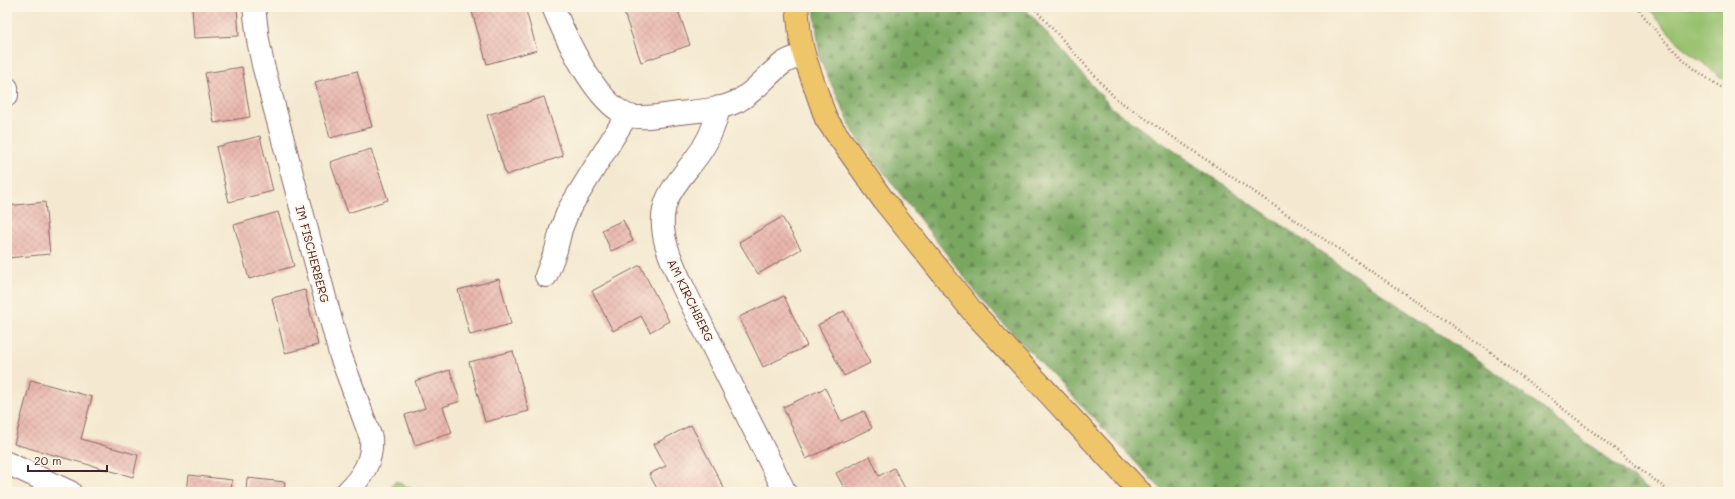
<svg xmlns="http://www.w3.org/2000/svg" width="1735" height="499" viewBox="0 0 1735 499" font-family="Mali,sans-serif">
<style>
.grass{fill:#97c16e;stroke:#70704c}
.forest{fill:url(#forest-firs);stroke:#626346}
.building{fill:url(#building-cross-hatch)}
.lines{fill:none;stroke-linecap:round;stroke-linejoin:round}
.minor-casing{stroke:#866665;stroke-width:24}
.major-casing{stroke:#866665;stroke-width:24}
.path{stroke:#866665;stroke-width:2.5;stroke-dasharray:1 3;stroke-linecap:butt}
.minor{stroke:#fff;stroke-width:22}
.major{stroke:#eec569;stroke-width:22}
.labels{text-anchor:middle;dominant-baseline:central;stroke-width:3.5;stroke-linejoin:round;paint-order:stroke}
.street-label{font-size:12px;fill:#4a1f2b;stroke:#fcf5e5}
</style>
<defs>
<pattern id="forest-firs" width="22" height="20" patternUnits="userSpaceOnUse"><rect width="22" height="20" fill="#79a761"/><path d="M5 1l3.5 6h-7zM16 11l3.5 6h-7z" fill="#658750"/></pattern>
<pattern id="building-cross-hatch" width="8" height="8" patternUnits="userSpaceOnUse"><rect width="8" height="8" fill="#e9b6ad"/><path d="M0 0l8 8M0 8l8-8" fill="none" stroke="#c99c95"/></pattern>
</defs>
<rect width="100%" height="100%" fill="#fcf5e5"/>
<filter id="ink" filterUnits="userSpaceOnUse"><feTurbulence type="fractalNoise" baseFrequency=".025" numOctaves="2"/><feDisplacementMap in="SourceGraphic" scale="8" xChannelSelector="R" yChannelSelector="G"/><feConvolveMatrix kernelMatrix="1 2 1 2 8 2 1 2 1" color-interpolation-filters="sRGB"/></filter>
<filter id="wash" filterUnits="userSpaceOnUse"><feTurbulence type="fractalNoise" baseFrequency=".012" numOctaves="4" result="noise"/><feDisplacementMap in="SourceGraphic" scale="16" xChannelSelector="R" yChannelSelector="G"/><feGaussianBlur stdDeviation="0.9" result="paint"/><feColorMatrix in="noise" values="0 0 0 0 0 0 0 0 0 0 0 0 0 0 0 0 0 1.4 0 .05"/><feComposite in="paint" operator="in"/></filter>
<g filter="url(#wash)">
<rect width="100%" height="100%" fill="#f4e9d0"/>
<path class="grass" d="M 1647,7 L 1728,7 L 1728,83 L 1679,44 Z
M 396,481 L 418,492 L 387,492 Z"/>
<path class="forest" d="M 814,7 L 1024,7 L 1112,108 L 1492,370 L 1651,492 L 1164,492 L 988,308 L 855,135 L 820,60 Z"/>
<g id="blocks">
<path class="building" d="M 192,7 L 237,7 L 239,36 L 194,38 Z
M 475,7 L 525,7 L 537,50 L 487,64 L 471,8 Z
M 639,7 L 677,7 L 690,45 L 641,62 L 624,13 Z
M 242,67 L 250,117 L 214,123 L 205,73 Z
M 357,71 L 372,127 L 330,138 L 315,82 Z
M 544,97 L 563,156 L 506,175 L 487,115 Z
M 260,136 L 273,191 L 229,202 L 216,147 Z
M 371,149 L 388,200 L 348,213 L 330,162 Z
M 45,202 L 50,254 L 7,258 L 7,206 Z
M 278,212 L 294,266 L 249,279 L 234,225 Z
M 782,217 L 801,249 L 758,274 L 739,242 Z
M 623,220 L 633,241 L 611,251 L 602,230 Z
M 640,265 L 669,321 L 650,332 L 641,316 L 613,331 L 592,291 Z
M 499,279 L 511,324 L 470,335 L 458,290 Z
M 305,290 L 318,345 L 285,353 L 272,298 Z
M 784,296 L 807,346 L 763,367 L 739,317 Z
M 844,311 L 870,363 L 844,376 L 818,325 Z
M 513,351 L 529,411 L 485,422 L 469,362 Z
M 450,370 L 460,401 L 443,407 L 452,433 L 415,445 L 405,415 L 425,408 L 415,381 Z
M 31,380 L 92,397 L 81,439 L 138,455 L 133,477 L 14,444 Z
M 825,388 L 841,421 L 864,411 L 872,428 L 806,459 L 783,407 Z
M 691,425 L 725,490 L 722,492 L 659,492 L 649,474 L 666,466 L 654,444 Z
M 870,456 L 879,476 L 894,468 L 907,492 L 846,492 L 836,473 Z
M 189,475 L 232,480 L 231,492 L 187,492 Z
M 247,478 L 285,482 L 284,492 L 246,492 Z"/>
</g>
</g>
<g filter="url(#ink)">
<use href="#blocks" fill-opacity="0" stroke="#866665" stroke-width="1"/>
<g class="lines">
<g class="minor-casing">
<path id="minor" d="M 254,7 L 258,40 L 263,65 L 340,354 L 371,438 C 373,461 362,477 347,492
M 553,7 C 566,38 595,102 627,115 C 640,120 665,115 679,113 C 698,111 720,110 738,101 C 755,92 767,75 782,64 C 789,59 796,57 804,55
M 7,88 L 7,95
M 719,107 C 715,127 706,146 693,162 C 674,186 658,202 664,235 C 667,254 676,270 683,287 L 785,492
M 546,276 L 556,250 L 561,229 L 569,209 L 627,115
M 7,463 L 70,492"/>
</g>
<g class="major-casing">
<path id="major" d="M 797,7 L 800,35 L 804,55 L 826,119 L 884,201 L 973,312 L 1140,492"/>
</g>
<path class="path" d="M 1033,7 L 1115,98 L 1485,348 L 1670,492
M 1637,7 C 1662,41 1691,71 1728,91"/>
<use href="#minor" class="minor"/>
<use href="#major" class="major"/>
</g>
</g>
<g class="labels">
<g class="street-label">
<text transform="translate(313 254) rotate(75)">IM FISCHERBERG</text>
<text transform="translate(691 300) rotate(64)">AM KIRCHBERG</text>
</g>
</g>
<rect width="1735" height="499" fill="none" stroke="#fcf5e5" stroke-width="24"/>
<path d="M28 465v6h79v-6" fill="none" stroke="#4a1f2b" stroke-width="2"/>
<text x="34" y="465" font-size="12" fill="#4a1f2b" stroke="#fcf5e5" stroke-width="3" paint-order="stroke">20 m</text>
</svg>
